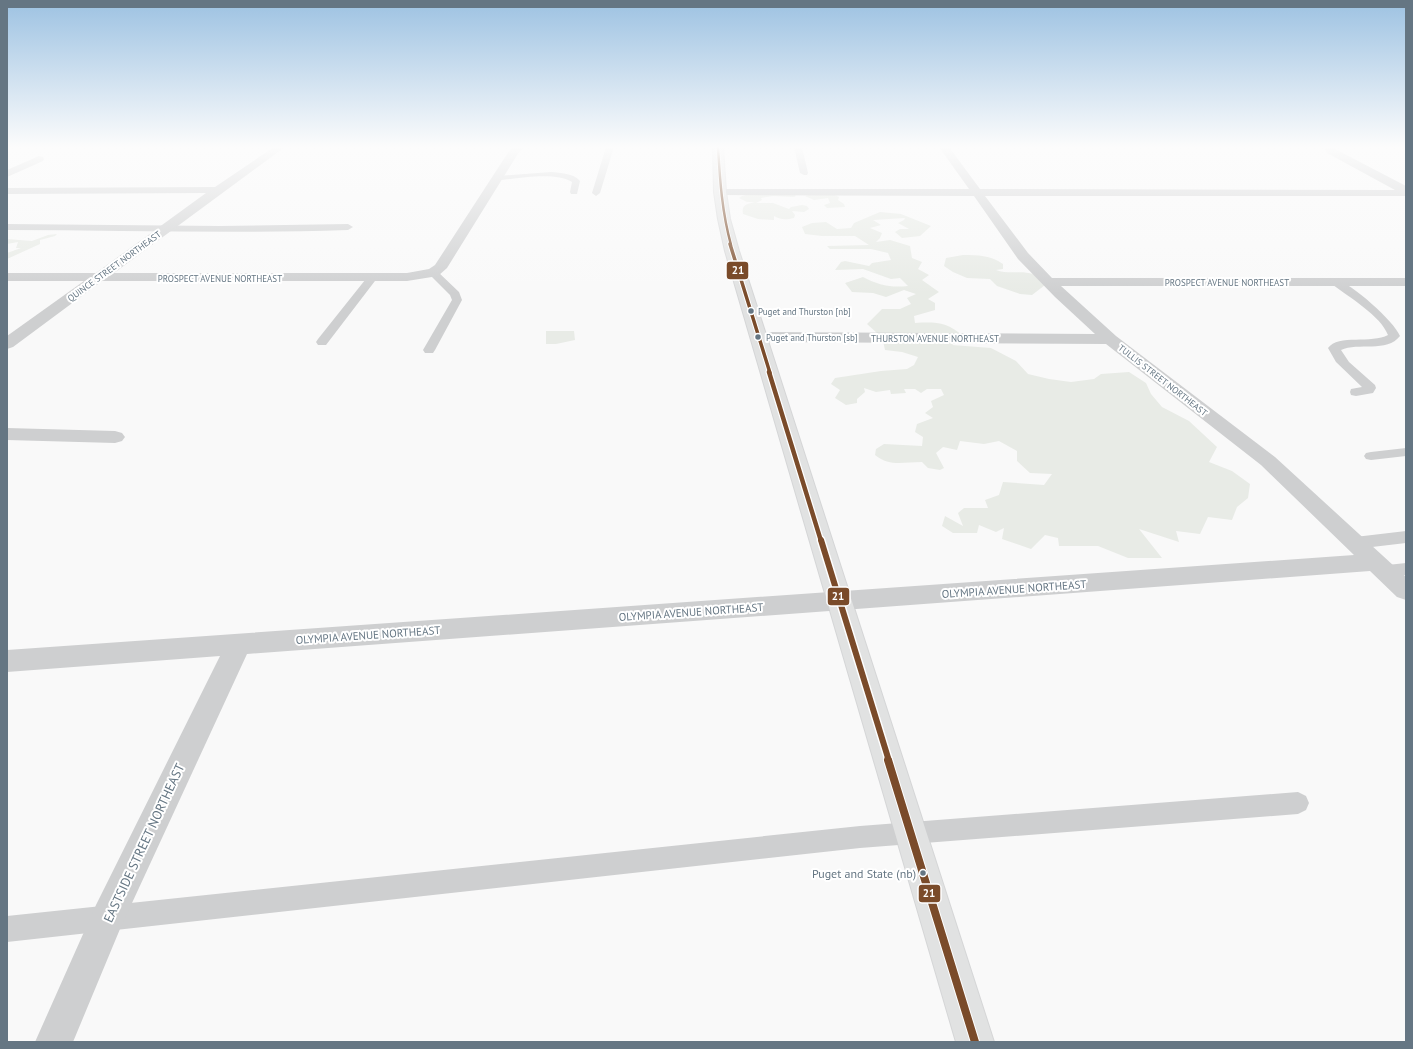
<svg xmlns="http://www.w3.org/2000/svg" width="1413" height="1049" viewBox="0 0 1413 1049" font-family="'PT Sans',sans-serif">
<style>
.green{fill:#e8ebe6}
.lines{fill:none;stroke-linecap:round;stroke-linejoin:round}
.secondary-casing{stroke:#d5d6d7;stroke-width:2}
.lane{fill:#cecfd0;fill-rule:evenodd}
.street{fill:#cecfd0;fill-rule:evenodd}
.secondary{fill:#e1e2e2;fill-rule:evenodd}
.bus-1-far4-casing{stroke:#fff;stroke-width:4}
.bus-1-far3-casing{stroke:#fff;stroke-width:5.5}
.bus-1-far2-casing{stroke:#fff;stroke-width:7}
.bus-1-far1-casing{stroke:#fff;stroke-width:9}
.bus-1-casing{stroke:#fff;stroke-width:10}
.bus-1-far4{stroke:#7a4b2a;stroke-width:2.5}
.bus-1-far3{stroke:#7a4b2a;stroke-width:3.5}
.bus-1-far2{stroke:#7a4b2a;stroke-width:4.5}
.bus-1-far1{stroke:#7a4b2a;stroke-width:6}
.bus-1{stroke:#7a4b2a;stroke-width:8}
.bus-dot{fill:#657683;stroke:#fff;stroke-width:1.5}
.labels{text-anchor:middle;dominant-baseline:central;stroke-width:4;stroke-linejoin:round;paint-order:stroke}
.far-street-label{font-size:9px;fill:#657683;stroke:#fff}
.far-bus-label{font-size:9px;fill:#657683;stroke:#fff;text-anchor:start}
.street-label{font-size:11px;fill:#657683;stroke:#fff}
.near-bus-label{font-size:12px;fill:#657683;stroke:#fff;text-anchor:end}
.near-street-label{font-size:13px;fill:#657683;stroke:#fff}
.line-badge{stroke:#fff;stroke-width:1.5}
.badge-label{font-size:11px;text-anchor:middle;font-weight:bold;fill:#fff}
</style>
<rect width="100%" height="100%" fill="#f9f9f9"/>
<path class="green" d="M 753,193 L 795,195 L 796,196 L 794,197 L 773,196 L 761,198 L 762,200 L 756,203 L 773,203 L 789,209 L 791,207 L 802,205 L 807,206 L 809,209 L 804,212 L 792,211 L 795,215 L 794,218 C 786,220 781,220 774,216 L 774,220 L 758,219 L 743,214 C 741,204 748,204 755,202 L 747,202 L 739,198 L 742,196 Z
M 812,194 L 835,195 L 839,197 L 838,200 L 844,204 L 845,207 L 827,208 L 824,205 L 830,203 L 828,198 L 814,200 L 805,196 Z
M 880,212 L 901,214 L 931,226 L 920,236 L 902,238 L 895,232 L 900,229 L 909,229 L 898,223 L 904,220 L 905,218 L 873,220 L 881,225 L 870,228 L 882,233 L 880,238 L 876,242 L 890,240 L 910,246 L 912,258 L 922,262 L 918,269 L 929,275 L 922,280 L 939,292 L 928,299 L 935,303 L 935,310 L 914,316 L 915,323 C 936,322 947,322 963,336 L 952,345 L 991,348 L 1016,361 L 1028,374 L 1049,379 L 1071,382 L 1094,379 L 1101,374 L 1129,372 L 1146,383 L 1151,394 L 1162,407 L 1189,421 L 1217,447 L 1209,462 L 1232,471 L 1250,484 L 1248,498 L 1237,507 L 1232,520 L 1208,517 L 1200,534 L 1176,531 L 1179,542 L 1139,529 L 1162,558 L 1128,558 L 1098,546 L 1059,546 L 1058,538 L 1045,535 L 1031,549 L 1002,539 L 1004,528 L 996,532 L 979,525 L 977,533 L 953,533 L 942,526 L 945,516 L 963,526 L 958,513 L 964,508 L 988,508 L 985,500 L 999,495 L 1003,482 L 1044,485 L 1052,474 L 1030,473 L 1017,461 L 1017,451 L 999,441 L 984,444 L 960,441 L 957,450 L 943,447 L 936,453 L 944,468 L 940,470 L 928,468 L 922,462 C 903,462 890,467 875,455 L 876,449 L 884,444 L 922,446 L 923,437 L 915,432 L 917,424 L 933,418 L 925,413 L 933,407 L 931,401 L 944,395 L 941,389 L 927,389 L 921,393 L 915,389 L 904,389 L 906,393 L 891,394 L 890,390 L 876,392 L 864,388 L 865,392 L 857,399 L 857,403 L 846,405 L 835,398 L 840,390 L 831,384 L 835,378 L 881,371 L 907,369 L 914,365 L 918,357 L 902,352 L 885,350 L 883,341 L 894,333 L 877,333 L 867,324 L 882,309 L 900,309 L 911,304 L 907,298 L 916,294 L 904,290 L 886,297 L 873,293 L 852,292 L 845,283 L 863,277 C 878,285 891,288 908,286 L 900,278 L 891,279 L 863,269 L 835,270 L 841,262 L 845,261 L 869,266 L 872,263 L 891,260 L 888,253 L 871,249 L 830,249 L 827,246 L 869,245 L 855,236 L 822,236 L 805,234 L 802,227 L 812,223 L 826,222 L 837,229 L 851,228 L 854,223 Z
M 57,234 L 55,236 L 40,240 L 40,244 L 7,259 L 7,253 L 21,248 L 16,248 L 18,242 L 7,244 L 7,239 L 32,241 L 48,235 Z
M 963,255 C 978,255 990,255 1003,264 L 1003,269 L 996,270 C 1015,277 1031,264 1045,285 L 1032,295 L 1020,294 L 997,286 L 990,279 L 967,278 L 953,272 L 944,266 L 946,258 Z
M 546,331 L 574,331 L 575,340 L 556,344 L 546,344 Z"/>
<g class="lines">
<g class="secondary-casing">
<path id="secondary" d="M 713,147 L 723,147 L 726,192 L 730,219 L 739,251 L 994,1042 L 956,1042 L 725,251 L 718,219 L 714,192 Z"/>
</g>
<path class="lane" d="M 606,147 L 614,147 L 600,193 L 596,196 L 592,193 Z
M 794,147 L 802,147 L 808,173 L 807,175 L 804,175 L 800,173 Z
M 551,172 C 561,173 573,173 580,181 L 577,194 L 571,194 L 570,192 L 572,182 C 555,171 517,179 498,180 L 494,178 L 498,176 Z
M 7,224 L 220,226 L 348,224 L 353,227 L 348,230 C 234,234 121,230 7,230 Z
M 433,270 L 437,271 L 459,292 L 462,300 L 435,350 L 433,353 L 425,353 L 423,350 L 452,300 L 450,295 L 428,273 Z
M 373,274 L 378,277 L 326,345 L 318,345 L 316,342 L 318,339 L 369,275 Z
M 1337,280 C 1352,284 1394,321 1400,336 C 1387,353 1358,342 1341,350 L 1349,362 L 1375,385 L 1376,388 L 1373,393 L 1356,396 L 1351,395 L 1350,392 L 1351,389 L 1362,387 L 1336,362 L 1328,348 C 1338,334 1372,344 1388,335 C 1381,316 1349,297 1333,285 L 1332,283 L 1333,281 Z
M 1406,448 L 1406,456 L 1371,460 L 1366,459 L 1364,456 L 1366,453 L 1371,452 Z
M 1406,531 L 1406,543 L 1355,549 L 1349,547 L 1347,543 L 1349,539 L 1355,537 Z
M 1406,563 L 1406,575 L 1384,576 L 1378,574 L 1375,570 L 1378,566 Z
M 1298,792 L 1306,796 L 1309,803 L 1306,810 L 1298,814 L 860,848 L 7,942 L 7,916 L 860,826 Z"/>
<path class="street" d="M 274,147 L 285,147 L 114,273 L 407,273 L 429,269 L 435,265 L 511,148 L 524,147 L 519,152 L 447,268 L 438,276 L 407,281 L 102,281 L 13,347 L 7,349 L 7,336 L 84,281 L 7,281 L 7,273 L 96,273 L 206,193 L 7,194 L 7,188 L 215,187 Z
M 939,147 L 949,147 L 980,189 L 1395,190 L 1327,153 L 1324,147 L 1334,147 L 1335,149 L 1406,186 L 1406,196 L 985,196 L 1028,253 L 1052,278 L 1406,278 L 1406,286 L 1061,286 L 1116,336 L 1275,457 L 1406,577 L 1406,600 L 1397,597 L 1370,571 L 247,654 L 120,929 L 73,1042 L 35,1042 L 96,905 L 220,656 L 7,672 L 7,650 L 1354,555 L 1261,465 L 1106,344 L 759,342 L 753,340 L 751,337 L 753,334 L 759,332 L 1095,334 L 1055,297 L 1018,259 L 974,196 L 720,195 L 716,194 L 714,192 L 716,190 L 720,189 L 969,189 Z
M 39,156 L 43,157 L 44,159 L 43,161 L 7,177 L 7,170 Z
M 7,428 L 115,431 L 122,433 L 125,437 L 122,441 L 115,443 L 7,440 Z"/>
<use href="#secondary" class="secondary"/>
<g class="bus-1-far4-casing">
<path id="bus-1-far4" d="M 718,147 C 720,181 722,212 731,245"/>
</g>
<g class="bus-1-far3-casing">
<path id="bus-1-far3" d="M 730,244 L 770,373"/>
</g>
<g class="bus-1-far2-casing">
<path id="bus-1-far2" d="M 769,372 L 821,541"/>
</g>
<g class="bus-1-far1-casing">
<path id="bus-1-far1" d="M 821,540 L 889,761"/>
</g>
<g class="bus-1-casing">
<path id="bus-1" d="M 888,760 L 975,1042"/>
</g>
<use href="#bus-1-far4" class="bus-1-far4"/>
<use href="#bus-1-far3" class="bus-1-far3"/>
<use href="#bus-1-far2" class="bus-1-far2"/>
<use href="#bus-1-far1" class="bus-1-far1"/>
<use href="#bus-1" class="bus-1"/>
</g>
<linearGradient id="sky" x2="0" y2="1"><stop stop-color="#9dc2e2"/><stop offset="0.5" stop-color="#fcfcfc"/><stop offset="1" stop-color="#fcfcfc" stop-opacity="0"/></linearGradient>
<rect width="1413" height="294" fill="url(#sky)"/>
<g class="bus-dot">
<circle cx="751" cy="311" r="3.5"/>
<circle cx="758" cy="337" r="3.5"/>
<circle cx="923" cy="873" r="3.5"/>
</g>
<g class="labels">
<g class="far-street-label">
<text transform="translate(114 266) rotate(-36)">QUINCE STREET NORTHEAST</text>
<text x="220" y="278">PROSPECT AVENUE NORTHEAST</text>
<text x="1227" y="282">PROSPECT AVENUE NORTHEAST</text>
<text x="935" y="338">THURSTON AVENUE NORTHEAST</text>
<text transform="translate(1163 380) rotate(38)">TULLIS STREET NORTHEAST</text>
</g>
<g class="far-bus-label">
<text x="758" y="311">Puget and Thurston [nb]</text>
<text x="766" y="337">Puget and Thurston [sb]</text>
</g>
<g class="street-label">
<text transform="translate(1014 589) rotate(-4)">OLYMPIA AVENUE NORTHEAST</text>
<text transform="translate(691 612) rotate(-4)">OLYMPIA AVENUE NORTHEAST</text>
<text transform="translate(368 635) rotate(-4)">OLYMPIA AVENUE NORTHEAST</text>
</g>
<g class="near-bus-label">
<text x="916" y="873">Puget and State (nb)</text>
</g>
<g class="near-street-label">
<text transform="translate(144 843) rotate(-65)">EASTSIDE STREET NORTHEAST</text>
</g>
</g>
<g class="line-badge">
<rect x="726" y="261" width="23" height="19" rx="4" fill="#7a4b2a"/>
<rect x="827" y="587" width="23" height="19" rx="4" fill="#7a4b2a"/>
<rect x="918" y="884" width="23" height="19" rx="4" fill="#7a4b2a"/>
</g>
<g class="badge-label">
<text x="738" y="274">21</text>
<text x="838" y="600">21</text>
<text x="929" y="897">21</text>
</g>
<rect width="1413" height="1049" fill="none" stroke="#657683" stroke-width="16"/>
</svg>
